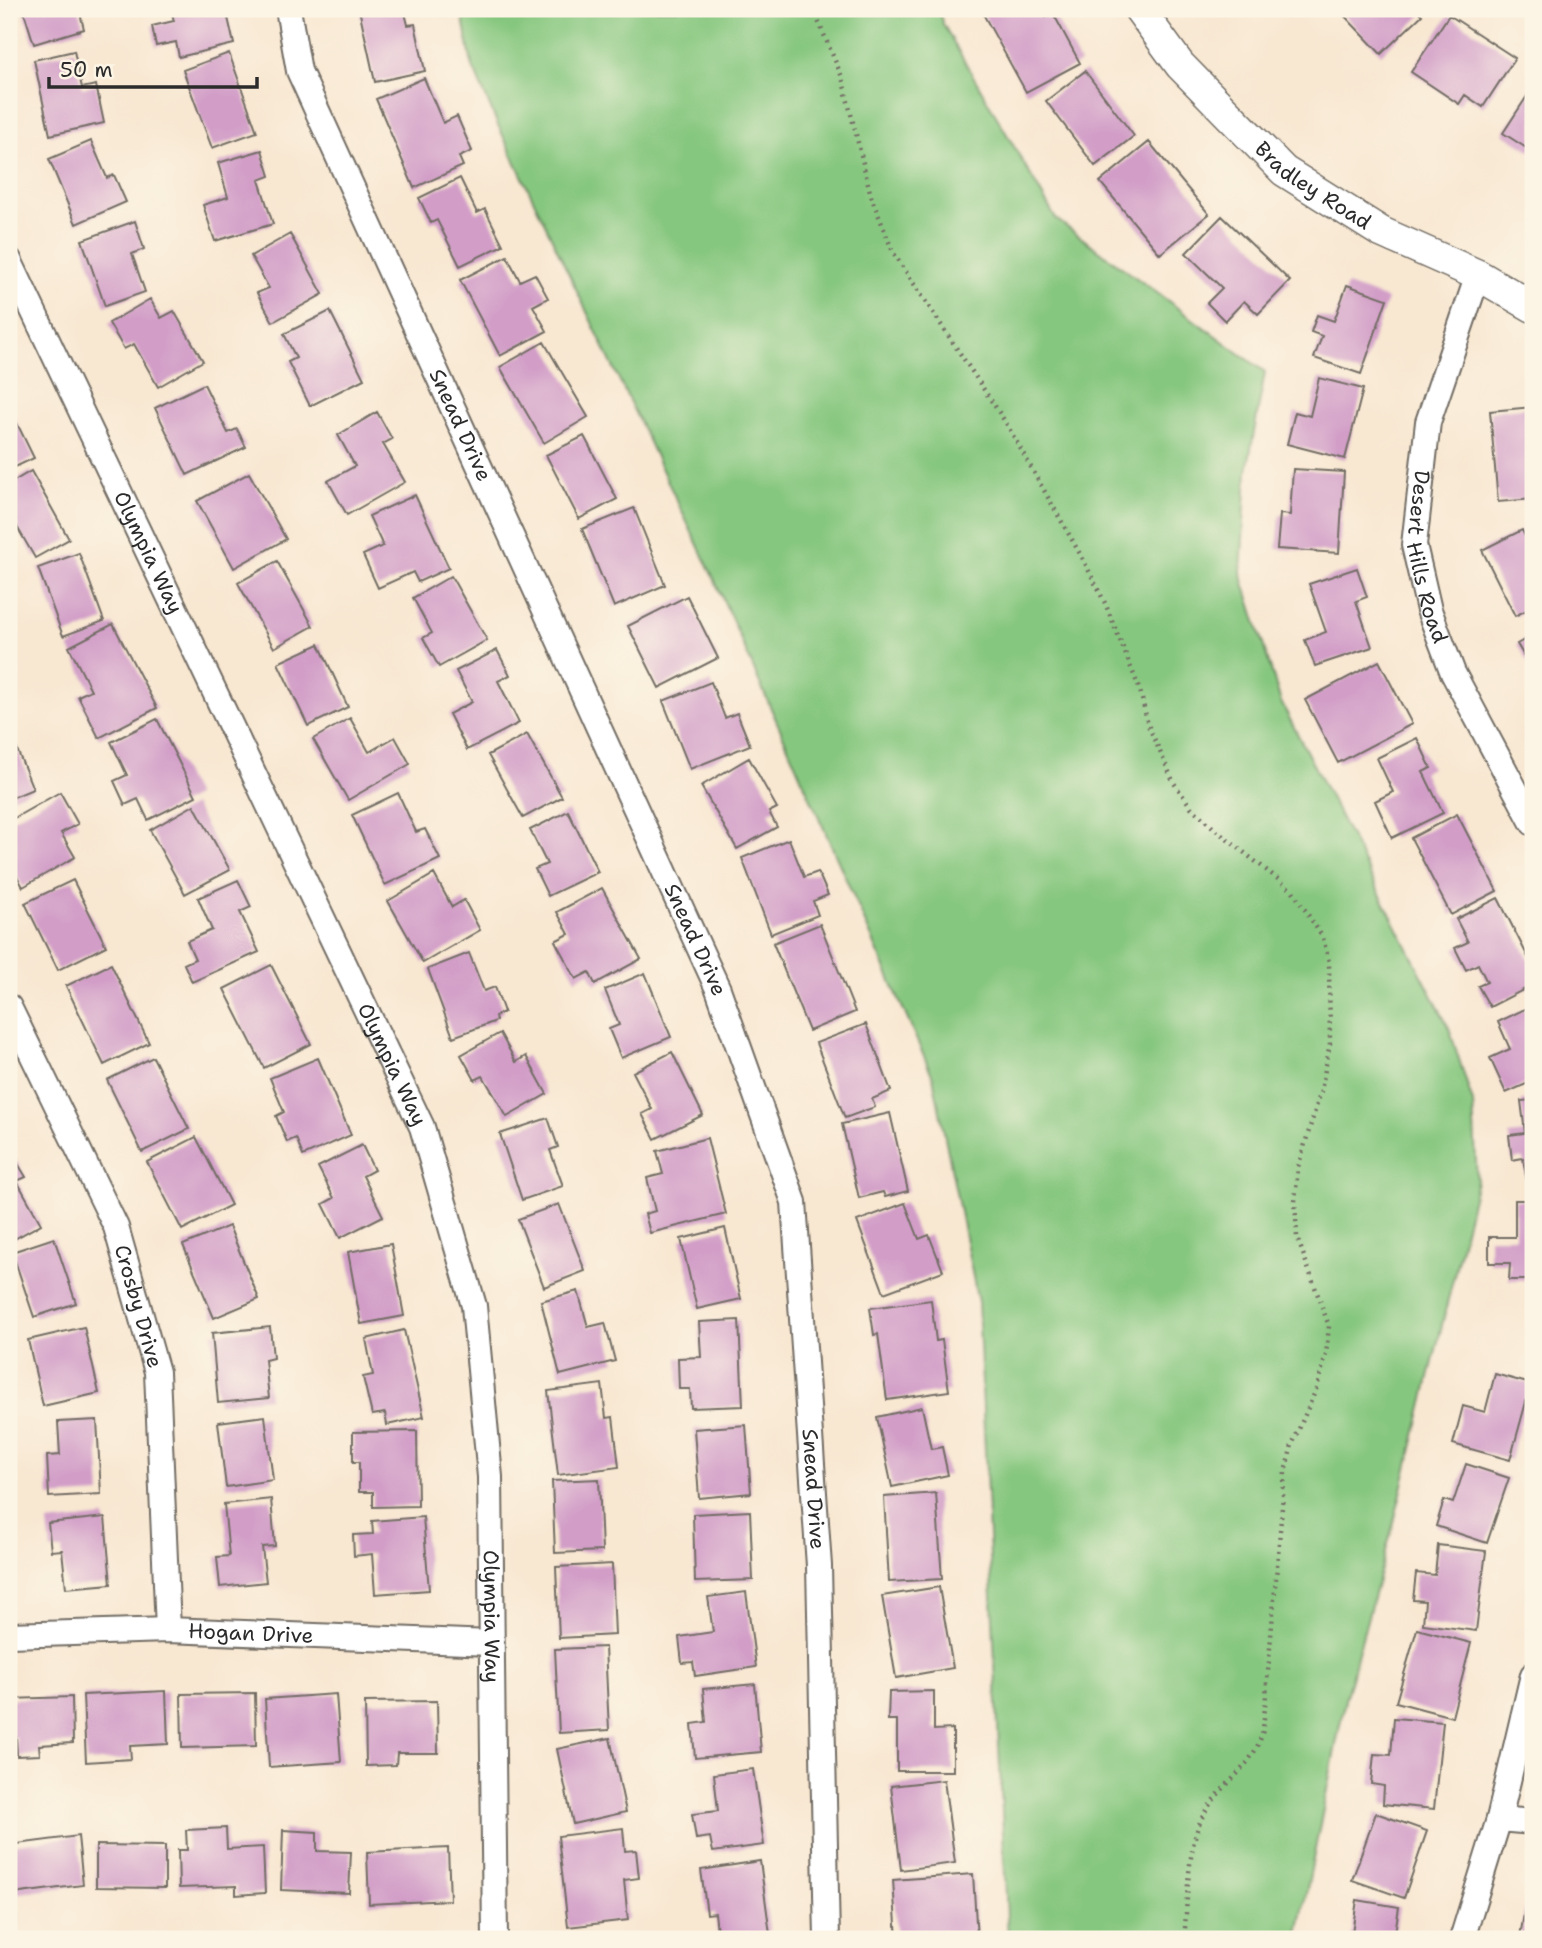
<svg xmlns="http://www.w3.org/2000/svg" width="1542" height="1948" viewBox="0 0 1542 1948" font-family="'Shantell Sans',sans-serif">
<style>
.green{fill:#86c77f;stroke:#587955;stroke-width:2}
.building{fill:#d29ec8}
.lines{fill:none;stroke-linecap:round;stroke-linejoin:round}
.minor-casing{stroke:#736d65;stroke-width:28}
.tertiary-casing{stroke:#736d65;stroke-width:33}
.path{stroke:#736d65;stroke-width:4.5;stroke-dasharray:2 5;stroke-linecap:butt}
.minor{stroke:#fff;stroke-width:24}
.tertiary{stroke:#fff;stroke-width:30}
.labels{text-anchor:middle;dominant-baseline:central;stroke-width:5;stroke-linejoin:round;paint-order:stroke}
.street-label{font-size:21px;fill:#2b2b2b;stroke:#fcf5e5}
</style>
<rect width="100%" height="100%" fill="#fcf5e5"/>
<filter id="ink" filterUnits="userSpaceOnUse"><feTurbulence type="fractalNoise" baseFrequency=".0143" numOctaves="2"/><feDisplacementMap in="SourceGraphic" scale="14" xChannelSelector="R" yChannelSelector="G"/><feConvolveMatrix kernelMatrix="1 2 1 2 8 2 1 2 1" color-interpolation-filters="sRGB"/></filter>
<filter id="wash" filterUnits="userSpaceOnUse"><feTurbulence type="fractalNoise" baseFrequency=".00686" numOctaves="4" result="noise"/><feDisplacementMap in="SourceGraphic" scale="28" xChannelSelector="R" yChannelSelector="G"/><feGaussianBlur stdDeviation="1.57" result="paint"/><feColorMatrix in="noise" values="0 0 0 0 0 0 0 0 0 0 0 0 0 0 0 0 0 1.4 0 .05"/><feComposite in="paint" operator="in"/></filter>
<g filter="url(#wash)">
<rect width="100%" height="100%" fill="#f8e7d1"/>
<path class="green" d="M 461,9 L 938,9 L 943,24 L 1056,219 L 1265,372 L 1247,471 L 1241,573 L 1281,702 L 1449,1028 L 1473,1103 L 1477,1181 L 1394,1522 L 1345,1700 L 1297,1939 L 1008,1939 L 978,1302 L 933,1077 L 715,581 L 497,123 L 472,65 Z"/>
<g id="blocks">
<path class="building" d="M 23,9 L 79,9 L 84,29 L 34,44 Z
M 171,9 L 226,9 L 234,44 L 179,57 L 176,42 L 156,46 L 152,26 L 174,21 Z
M 359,9 L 404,9 L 408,25 L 415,24 L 425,71 L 375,82 Z
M 988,9 L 1042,9 L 1046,17 L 1053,13 L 1080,63 L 1026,92 L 982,12 Z
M 1338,9 L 1416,9 L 1422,15 L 1381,54 Z
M 1449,15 L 1515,58 L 1483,107 L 1465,95 L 1459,104 L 1411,72 Z
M 74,51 L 82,88 L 96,85 L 104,123 L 50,135 L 34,60 Z
M 229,53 L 257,132 L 212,148 L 183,70 Z
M 1085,71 L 1134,136 L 1095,166 L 1046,101 Z
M 424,78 L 443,123 L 457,116 L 472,151 L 459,157 L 463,166 L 414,188 L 376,99 Z
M 1533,87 L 1533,148 L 1531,151 L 1503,133 Z
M 91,141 L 107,178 L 114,175 L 126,202 L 76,224 L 49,159 Z
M 1149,142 L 1209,214 L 1160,254 L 1100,182 Z
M 262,150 L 270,176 L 259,180 L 273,224 L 215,241 L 203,205 L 228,197 L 218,163 Z
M 460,178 L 477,213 L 485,209 L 503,245 L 460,266 L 437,220 L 431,223 L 419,198 Z
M 1222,216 L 1290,281 L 1258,314 L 1244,301 L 1225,321 L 1207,303 L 1222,288 L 1186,253 Z
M 135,221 L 144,249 L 132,254 L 145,292 L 105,306 L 82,240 Z
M 290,234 L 323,294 L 273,322 L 257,293 L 269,288 L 251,256 Z
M 507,256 L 520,281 L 535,274 L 548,298 L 533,306 L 547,331 L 500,356 L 460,280 Z
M 1347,285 L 1387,299 L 1361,374 L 1314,358 L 1322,336 L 1311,332 L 1317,315 L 1334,321 Z
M 150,299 L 161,318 L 174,311 L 203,361 L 158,387 L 134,344 L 124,349 L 109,323 Z
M 330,311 L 364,379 L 310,406 L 288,362 L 296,358 L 284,334 Z
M 544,342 L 588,417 L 544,443 L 500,367 Z
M 1319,378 L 1363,389 L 1345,459 L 1287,444 L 1295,412 L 1310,416 Z
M 204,384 L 228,433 L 237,429 L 246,447 L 187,475 L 155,408 Z
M 9,407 L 34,458 L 9,470 Z
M 1533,407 L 1533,499 L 1498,502 L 1490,411 Z
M 377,412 L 392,439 L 383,444 L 405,482 L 347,515 L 328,481 L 355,466 L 338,435 Z
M 584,436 L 617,499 L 579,519 L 546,455 Z
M 1293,469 L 1344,472 L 1339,553 L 1277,549 L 1280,514 L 1290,515 Z
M 31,471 L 69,539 L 35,558 L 16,525 L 9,529 L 9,484 Z
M 249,473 L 286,539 L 234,568 L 197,501 Z
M 415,495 L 449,568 L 418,582 L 413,572 L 378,588 L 363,555 L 383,546 L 369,516 Z
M 634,508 L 665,585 L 614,607 L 582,529 Z
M 1522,530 L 1533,552 L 1533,607 L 1515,616 L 1482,550 Z
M 79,553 L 104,621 L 63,636 L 38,568 Z
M 277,561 L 313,626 L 274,648 L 238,583 Z
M 1357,568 L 1367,597 L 1356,601 L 1372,647 L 1315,666 L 1305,640 L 1326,632 L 1309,584 Z
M 451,576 L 487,640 L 439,667 L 423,638 L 432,633 L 413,598 Z
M 687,596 L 718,658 L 659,688 L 628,626 Z
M 113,624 L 157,708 L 99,738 L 78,696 L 91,690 L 69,647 Z
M 1533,635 L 1533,671 L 1517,644 Z
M 319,644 L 348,707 L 308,726 L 278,663 Z
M 497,650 L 510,675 L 498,681 L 519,723 L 467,750 L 449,714 L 472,702 L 456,671 Z
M 1379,661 L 1412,724 L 1338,763 L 1305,700 Z
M 711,682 L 725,718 L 737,713 L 750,745 L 690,769 L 663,701 Z
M 350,718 L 369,752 L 395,737 L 410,764 L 348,800 L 313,739 Z
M 157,719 L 196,796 L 148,820 L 138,799 L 125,805 L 114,781 L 127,775 L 111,742 Z
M 527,734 L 562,797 L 523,818 L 488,755 Z
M 1417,738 L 1431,768 L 1423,772 L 1443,813 L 1392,838 L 1375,801 L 1393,792 L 1377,758 Z
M 14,742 L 33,789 L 9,799 L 9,744 Z
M 749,758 L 777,808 L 769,812 L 777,827 L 737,849 L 701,786 Z
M 60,792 L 78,824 L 61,833 L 75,857 L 23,887 L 9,862 L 9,821 Z
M 398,793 L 416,832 L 425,829 L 440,859 L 385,885 L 352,815 Z
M 194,805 L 230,870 L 185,894 L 150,830 Z
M 568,811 L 598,872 L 548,896 L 535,869 L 547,864 L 530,830 Z
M 1457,814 L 1497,891 L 1451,915 L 1411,838 Z
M 789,839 L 804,877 L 818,872 L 828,895 L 813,901 L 818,915 L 771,934 L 742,858 Z
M 434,874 L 452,907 L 464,900 L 480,930 L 423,963 L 388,901 Z
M 73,880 L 106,946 L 58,970 L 25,903 Z
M 238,880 L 251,907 L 240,912 L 259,952 L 192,982 L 184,964 L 195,959 L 187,941 L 212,930 L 198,898 Z
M 602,888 L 641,959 L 595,984 L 589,972 L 576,979 L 555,941 L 569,934 L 557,912 Z
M 1498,898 L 1533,967 L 1533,985 L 1490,1007 L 1478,986 L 1487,982 L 1478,964 L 1466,970 L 1455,948 L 1468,942 L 1456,919 Z
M 820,924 L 855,1012 L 809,1031 L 773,943 Z
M 469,953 L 484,991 L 495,987 L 504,1012 L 495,1016 L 496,1021 L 453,1037 L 428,969 Z
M 111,964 L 149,1043 L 104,1065 L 66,986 Z
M 271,965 L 311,1044 L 264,1068 L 224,989 Z
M 645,973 L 671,1037 L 621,1058 L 609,1029 L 619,1025 L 605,990 Z
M 1533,1005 L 1533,1081 L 1506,1093 L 1490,1058 L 1510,1049 L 1498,1022 Z
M 866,1024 L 891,1091 L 872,1099 L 875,1107 L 845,1118 L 816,1043 Z
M 500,1033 L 516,1062 L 526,1056 L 547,1094 L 507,1117 L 483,1076 L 475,1080 L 461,1055 Z
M 672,1052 L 703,1115 L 655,1139 L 642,1114 L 652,1109 L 633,1072 Z
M 153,1057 L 189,1129 L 142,1152 L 107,1080 Z
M 318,1058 L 351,1135 L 303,1156 L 296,1138 L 287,1142 L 276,1116 L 284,1112 L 270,1078 Z
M 1533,1100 L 1533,1181 L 1527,1182 L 1523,1158 L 1512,1160 L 1509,1135 L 1525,1133 L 1521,1101 Z
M 890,1113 L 908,1191 L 885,1197 L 883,1192 L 859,1198 L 842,1124 Z
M 548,1118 L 558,1147 L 550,1150 L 563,1186 L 522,1200 L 500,1134 Z
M 196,1137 L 231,1205 L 182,1230 L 147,1162 Z
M 707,1138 L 726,1214 L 650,1233 L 645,1214 L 655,1211 L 647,1178 L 663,1174 L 657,1151 Z
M 362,1145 L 374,1170 L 363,1176 L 383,1216 L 340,1238 L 323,1204 L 334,1198 L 318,1167 Z
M 11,1152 L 26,1177 L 17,1181 L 41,1224 L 9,1242 L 9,1153 Z
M 1515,1200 L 1533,1200 L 1533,1280 L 1509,1280 L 1510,1263 L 1489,1263 L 1489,1237 L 1515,1237 Z
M 905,1203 L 919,1239 L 929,1235 L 943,1271 L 884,1293 L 857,1221 Z
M 559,1204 L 585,1271 L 544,1287 L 518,1219 Z
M 229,1226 L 259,1299 L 214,1318 L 183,1245 Z
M 725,1228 L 741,1299 L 697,1309 L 681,1239 Z
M 54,1238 L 76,1303 L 34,1317 L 12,1252 Z
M 391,1244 L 404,1316 L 361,1324 L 348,1252 Z
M 578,1291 L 588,1327 L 605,1323 L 615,1361 L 560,1375 L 541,1301 Z
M 931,1300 L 936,1341 L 942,1340 L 949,1391 L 887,1400 L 878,1334 L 874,1335 L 870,1308 Z
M 739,1320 L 743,1406 L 691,1408 L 690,1389 L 679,1389 L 678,1358 L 701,1357 L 699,1322 Z
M 84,1327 L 99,1393 L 43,1406 L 28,1340 Z
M 270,1327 L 273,1358 L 265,1360 L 269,1398 L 218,1403 L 212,1333 Z
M 404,1330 L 424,1417 L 387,1425 L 385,1413 L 372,1415 L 363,1377 L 373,1375 L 366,1339 Z
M 1495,1374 L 1531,1384 L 1510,1460 L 1453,1444 L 1463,1406 L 1485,1412 Z
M 602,1384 L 606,1418 L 613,1417 L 619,1467 L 558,1475 L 548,1391 Z
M 922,1407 L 931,1449 L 942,1447 L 948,1475 L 892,1487 L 877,1417 Z
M 265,1416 L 273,1480 L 226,1487 L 218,1422 Z
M 97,1420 L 101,1494 L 49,1497 L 47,1456 L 60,1455 L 58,1422 Z
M 746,1425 L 751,1493 L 699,1498 L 694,1429 Z
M 417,1431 L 418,1506 L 373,1507 L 373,1492 L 359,1492 L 359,1462 L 353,1462 L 353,1432 Z
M 1466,1464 L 1509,1478 L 1487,1543 L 1436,1526 L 1444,1500 L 1453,1503 Z
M 599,1479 L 602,1551 L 555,1553 L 552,1481 Z
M 936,1493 L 942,1579 L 889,1582 L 884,1497 Z
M 271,1499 L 275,1546 L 262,1547 L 266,1582 L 220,1587 L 217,1557 L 229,1556 L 224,1504 Z
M 750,1511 L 753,1580 L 695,1582 L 693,1514 Z
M 105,1517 L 111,1584 L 66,1588 L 62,1550 L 51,1551 L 48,1523 Z
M 423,1517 L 429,1590 L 375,1594 L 372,1554 L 354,1556 L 353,1535 L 373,1534 L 372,1521 Z
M 1438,1545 L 1486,1551 L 1476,1631 L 1423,1624 L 1425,1601 L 1413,1600 L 1416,1573 L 1435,1575 Z
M 612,1564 L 615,1635 L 559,1638 L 556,1567 Z
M 939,1587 L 953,1668 L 896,1678 L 882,1596 Z
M 746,1592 L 756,1667 L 695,1676 L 693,1662 L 682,1663 L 679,1637 L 713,1632 L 708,1597 Z
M 1417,1629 L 1471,1643 L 1452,1717 L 1396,1702 Z
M 605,1647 L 609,1730 L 559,1733 L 555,1649 Z
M 755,1684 L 761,1752 L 695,1758 L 692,1724 L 706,1722 L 703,1689 Z
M 166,1691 L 168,1744 L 130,1746 L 131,1759 L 86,1762 L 83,1695 Z
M 934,1691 L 934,1730 L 953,1729 L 953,1771 L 897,1771 L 897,1720 L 888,1720 L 889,1692 Z
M 255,1693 L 256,1746 L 182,1748 L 181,1694 Z
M 336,1694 L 341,1762 L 269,1767 L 265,1699 Z
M 72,1697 L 73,1743 L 39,1745 L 40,1755 L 17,1756 L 16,1737 L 9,1737 L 9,1699 Z
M 437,1701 L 438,1753 L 397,1753 L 396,1765 L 366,1766 L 365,1702 Z
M 1394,1718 L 1443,1722 L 1434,1809 L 1383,1804 L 1384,1786 L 1371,1784 L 1374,1754 L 1391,1755 Z
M 610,1738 L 626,1812 L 573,1824 L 557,1749 Z
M 753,1769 L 764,1845 L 713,1852 L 710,1837 L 696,1839 L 692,1814 L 718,1811 L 714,1774 Z
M 944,1780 L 955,1863 L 901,1870 L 891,1786 Z
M 1376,1813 L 1427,1831 L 1404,1898 L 1352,1880 Z
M 226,1828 L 227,1849 L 263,1847 L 265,1893 L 236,1895 L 236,1886 L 179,1888 L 178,1850 L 187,1850 L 186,1830 Z
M 623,1828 L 625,1851 L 636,1850 L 639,1878 L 624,1880 L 628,1920 L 568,1927 L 558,1836 Z
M 283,1830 L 317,1832 L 317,1851 L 351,1852 L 349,1893 L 281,1890 Z
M 78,1836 L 83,1885 L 12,1894 L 9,1845 Z
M 96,1845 L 165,1846 L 165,1888 L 96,1887 Z
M 448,1848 L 450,1900 L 369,1904 L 367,1852 Z
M 760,1861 L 770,1934 L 718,1939 L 715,1913 L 707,1914 L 701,1870 Z
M 973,1874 L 977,1939 L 897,1939 L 893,1880 Z
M 1530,1882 L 1533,1883 L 1533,1938 L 1520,1936 Z
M 1357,1900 L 1399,1907 L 1394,1939 L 1351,1939 Z"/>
</g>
</g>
<g filter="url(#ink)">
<use href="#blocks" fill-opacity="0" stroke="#736d65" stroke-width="2"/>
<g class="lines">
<g class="minor-casing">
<g id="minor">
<path id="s1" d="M 288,9 L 299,71 L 718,989 L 794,1202 L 819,1566 L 827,1939"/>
<path id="s2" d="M 9,260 L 422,1127 L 474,1306 L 490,1477 L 495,1939"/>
<path id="s3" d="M 1478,275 L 1428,422 L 1414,545 L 1429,610 L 1453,673 L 1533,823"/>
<path id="s4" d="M 9,1007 L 116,1227 L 157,1372 L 168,1630"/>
<path id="s5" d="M 9,1635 L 168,1630 L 491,1643"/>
<path d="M 1499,1819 L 1533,1822"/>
<path d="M 1462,1939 L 1499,1819 L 1533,1675"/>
</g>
</g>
<g class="tertiary-casing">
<g id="tertiary">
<path id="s6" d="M 1139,9 L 1180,65 L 1284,171 L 1381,232 L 1478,275 L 1533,307"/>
</g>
</g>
<path class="path" d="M 813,9 L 842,77 L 871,196 L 893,252 L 1006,423 L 1084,561 L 1105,603 L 1140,690 L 1148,725 L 1174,783 L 1191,807 L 1218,832 L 1293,891 L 1323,938 L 1329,962 L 1330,1043 L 1321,1091 L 1298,1167 L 1295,1202 L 1297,1237 L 1329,1326 L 1326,1355 L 1317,1387 L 1292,1445 L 1285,1472 L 1263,1730 C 1255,1766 1223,1782 1205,1812 C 1186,1844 1188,1903 1184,1939"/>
<use href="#minor" class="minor"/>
<use href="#tertiary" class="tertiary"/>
</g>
</g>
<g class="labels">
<g class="street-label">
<text stroke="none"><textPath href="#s6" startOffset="250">Bradley Road</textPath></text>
<text stroke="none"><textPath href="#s1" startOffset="452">Snead Drive</textPath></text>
<text stroke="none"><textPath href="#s2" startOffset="324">Olympia Way</textPath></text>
<text stroke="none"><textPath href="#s3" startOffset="292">Desert Hills Road</textPath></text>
<text stroke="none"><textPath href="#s1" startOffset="1018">Snead Drive</textPath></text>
<text stroke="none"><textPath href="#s2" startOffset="891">Olympia Way</textPath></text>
<text stroke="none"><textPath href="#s4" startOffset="327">Crosby Drive</textPath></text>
<text stroke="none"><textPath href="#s1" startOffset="1586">Snead Drive</textPath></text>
<text stroke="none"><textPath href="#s2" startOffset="1458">Olympia Way</textPath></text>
<text stroke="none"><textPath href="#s5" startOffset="242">Hogan Drive</textPath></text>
</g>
</g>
<rect width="1542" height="1948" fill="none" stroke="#fcf5e5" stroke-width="35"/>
<path d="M49 77v10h208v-10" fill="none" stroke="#2b2b2b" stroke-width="3.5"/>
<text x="60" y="77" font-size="21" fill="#2b2b2b" stroke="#fcf5e5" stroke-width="5" paint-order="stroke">50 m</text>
</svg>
